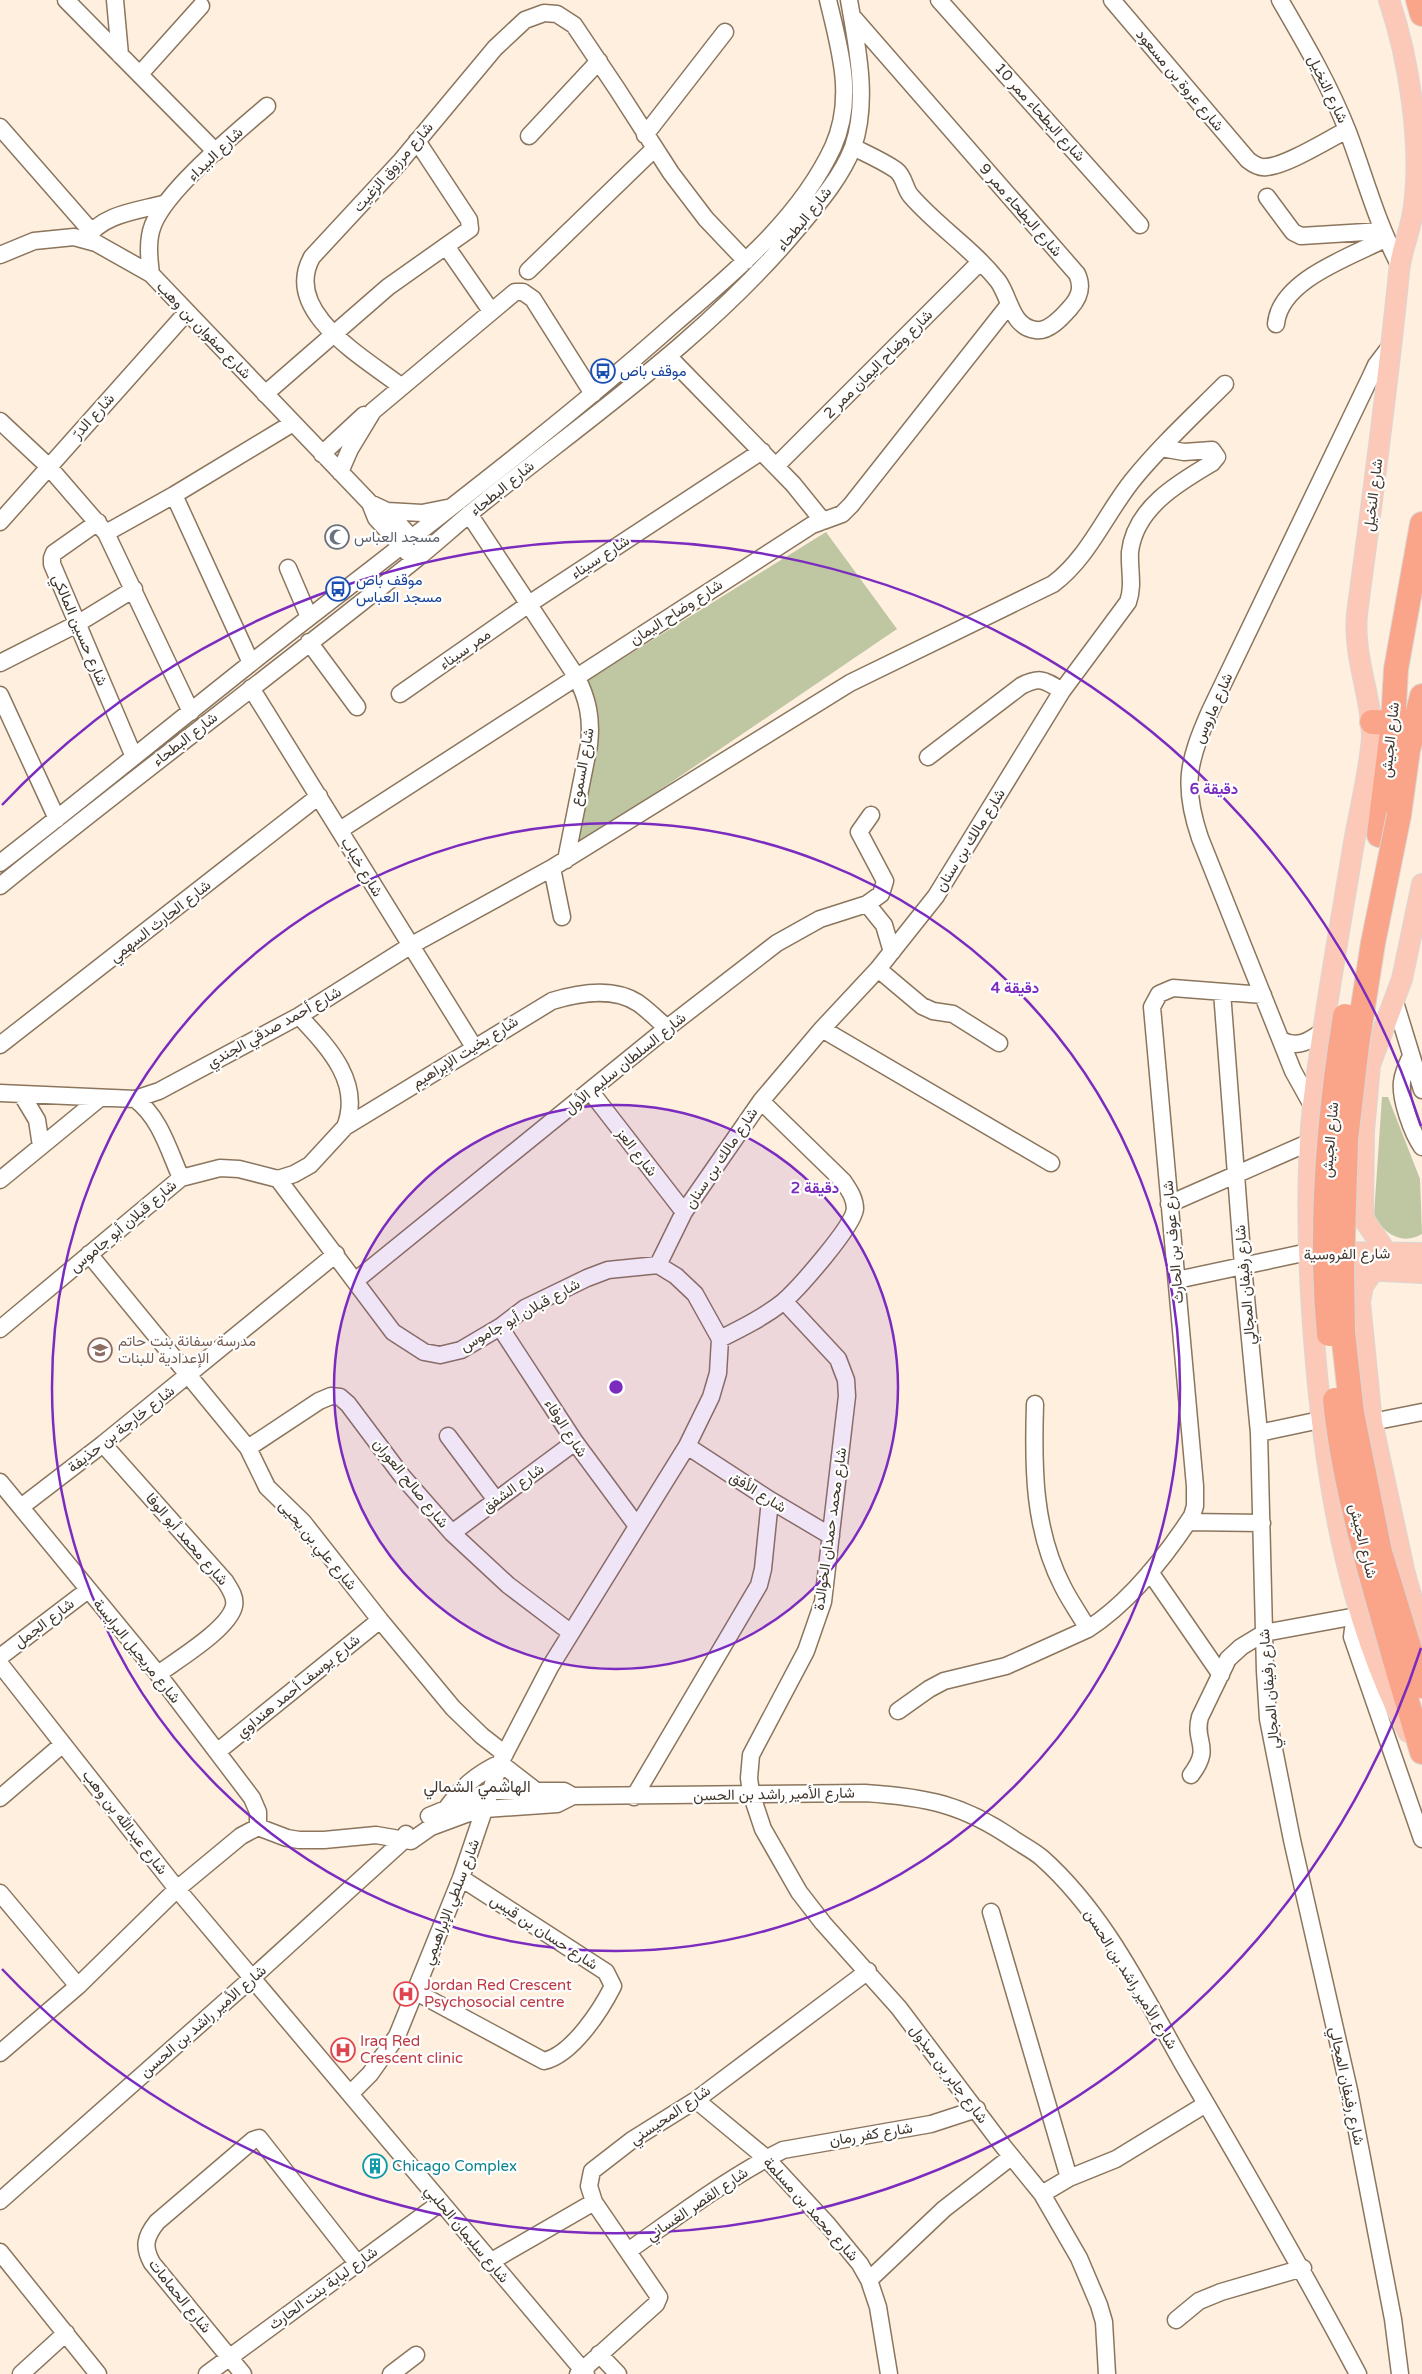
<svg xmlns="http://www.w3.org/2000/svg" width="1422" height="2374" viewBox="0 0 1422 2374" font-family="'Varela Round',Vazirmatn,sans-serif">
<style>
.green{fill:#bec6a2}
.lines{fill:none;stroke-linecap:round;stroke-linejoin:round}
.minor-casing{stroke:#8b755d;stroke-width:19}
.major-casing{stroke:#d9d7d5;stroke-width:22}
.highway-casing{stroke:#d9d7d5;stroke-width:26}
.minor{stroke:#fff;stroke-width:16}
.major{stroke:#fcc9b8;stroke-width:20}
.highway{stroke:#faa589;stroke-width:24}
.highway-bridge-casing{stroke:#d9d7d5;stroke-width:26;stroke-linecap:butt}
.highway-bridge{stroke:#faa589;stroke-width:24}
.ring{fill:none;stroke:#7b2cbf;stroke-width:2.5}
.labels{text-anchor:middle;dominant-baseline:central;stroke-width:4.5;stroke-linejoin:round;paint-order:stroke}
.street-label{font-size:15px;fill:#40362c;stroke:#fff}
.transit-label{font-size:15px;fill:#164399;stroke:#fff;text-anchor:start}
.worship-label{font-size:15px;fill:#5b616d;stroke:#fff;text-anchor:start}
.education-label{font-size:15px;fill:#785e54;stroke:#fff;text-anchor:start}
.health-label{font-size:15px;fill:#be3a42;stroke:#fff;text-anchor:start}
.culture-label{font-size:15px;fill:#0d838f;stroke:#fff;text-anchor:start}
.neighbourhood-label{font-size:16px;fill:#40362c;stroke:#fff}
.centre{fill:#7b2cbf;stroke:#fff;stroke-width:2.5}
.ring-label{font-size:15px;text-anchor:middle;font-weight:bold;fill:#7b2cbf;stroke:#fff;stroke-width:4.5;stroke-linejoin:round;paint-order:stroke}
</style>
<rect width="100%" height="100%" fill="#feefdf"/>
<path class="green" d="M 826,532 L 897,629 L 567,853 L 592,755 L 585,682 Z
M 1382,1097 L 1388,1097 L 1420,1179 L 1422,1234 C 1402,1246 1383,1233 1374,1215 Z"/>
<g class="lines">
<g class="minor-casing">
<path id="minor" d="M 66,0 L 216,152
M 115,0 L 120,55
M 939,0 L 1140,225
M 1112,0 L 1248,160 C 1253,164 1259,168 1266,167 C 1286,166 1327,140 1347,130
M 1280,0 C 1305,43 1330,86 1348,132 C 1365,177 1377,224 1400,266
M 852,16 L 1077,274 C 1083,287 1080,297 1070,308 C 1062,317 1049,332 1036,330 C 1011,327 1010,297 998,281 C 973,249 938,227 911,196 C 904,188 905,177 896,170 C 883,161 867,154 853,147
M 140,74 L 201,6
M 0,127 L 91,231
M 645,135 L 725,32
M 529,136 L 599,61
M 1267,197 L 1293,232 L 1301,236 L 1382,231
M 86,239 C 102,214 137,211 163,204
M 446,246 L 491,311
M 0,255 L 34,241 L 74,237 L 96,243 L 151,274 L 370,503 L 387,511 L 418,545
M 528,271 L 654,149
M 151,274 C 149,258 147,240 153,225 C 167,189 236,133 267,106
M 1276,324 C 1280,280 1350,257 1385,239
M 668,356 L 793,484 L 823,521
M 402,387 C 365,358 281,312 312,257 L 400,162 L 495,48 L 525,20 L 544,13 L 557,14 L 574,25 L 617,89 L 671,173 L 706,219 L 746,261
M 265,394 L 388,287 L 470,229 L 469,220 L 417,141
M 0,421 L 48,466 L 106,533 L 191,712
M 322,454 L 364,415
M 776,466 L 980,262
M 340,472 L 350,449 L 373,411 L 515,292 L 523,292 L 533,299 L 593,394
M 174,495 L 251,663
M 370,503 L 376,518 L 408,553
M 387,511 L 422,513 L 447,508
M 469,514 L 576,676 C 588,699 592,719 589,745 L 566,860
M 0,522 L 187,312
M 98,522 L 54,553 L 52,558 L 52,564 L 134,757
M 106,533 L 174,495 L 293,423
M 288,568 L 309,617
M 309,642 L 357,707
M 0,663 L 77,624 L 134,589
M 251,688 L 474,1047
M 400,694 L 529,604 L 762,451
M 0,695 L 57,819
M 928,757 L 1021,686 C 1040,676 1045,680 1062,691
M 340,830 L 812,525 L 842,514 L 851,505 L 1008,306
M 0,863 C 105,782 206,697 311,616 C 433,521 558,427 674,324 C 733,273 799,220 833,147 C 855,98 840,50 828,0
M 552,868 L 562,917
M 0,886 C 137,775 278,670 415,560 C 439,541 461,520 484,502 C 593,415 710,334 799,227 C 819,203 842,176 853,147 C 869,101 857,46 849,0
M 867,904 L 884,925 L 892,952
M 878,969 L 922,1006 L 933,1011 L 953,1014 L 999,1043
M 1222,992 L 1243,1266 L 1259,1433 L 1265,1671 L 1268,1719 L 1292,1840 L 1349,2090 L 1393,2319 L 1400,2374
M 1395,1002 L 1422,1090
M 299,1016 C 327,1046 363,1082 345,1127
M 822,1029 L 1051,1163
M 1281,1040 C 1298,1049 1309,1041 1323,1031
M 0,1045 L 319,796
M 1411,1056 C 1407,1064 1403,1073 1402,1082 C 1400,1099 1412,1133 1422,1147
M 591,1092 L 684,1212
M 0,1093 L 135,1099 C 160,1117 169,1151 181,1178
M 22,1095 L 37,1120 L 41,1146
M 135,1099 L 159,1091 L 299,1016 L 410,946 L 552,868 L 850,683 L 1053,584 C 1088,558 1105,515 1132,481 C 1160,446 1194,415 1225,384
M 1313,1107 L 1293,1071 L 1200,838 C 1182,785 1188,761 1210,711 L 1370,378 L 1376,365 L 1392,344
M 278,1179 L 294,1174 L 310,1165 L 345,1127 L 552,1001 C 578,993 614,987 638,1003 C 648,1010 658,1020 667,1028
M 0,1180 L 100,1098
M 1169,1204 L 1310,1142
M 89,1254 L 248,1448 L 267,1487 L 303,1522 L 380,1620 L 453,1708 L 482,1736 L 505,1754
M 658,1265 L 684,1212 L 761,1101 L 822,1029 L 878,969 L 936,896 L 1062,691 L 1128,602 C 1134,585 1129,570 1130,552 C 1135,508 1178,483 1212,463 L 1217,457 L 1212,450 L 1184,452 L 1161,448
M 1177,1280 L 1308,1252
M 355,1281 L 667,1028 L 777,943 L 820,919 L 867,904 L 881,894 L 885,881 L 859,832 L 871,815
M 784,1301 L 838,1359 L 846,1380 L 847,1396 L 823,1602 L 806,1651 L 751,1755 L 749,1778 L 751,1793 L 763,1829 L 799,1892 L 823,1923 L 899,2008 L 1003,2146 L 1042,2194 L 1079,2258 L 1099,2305 L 1104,2322 L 1107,2374
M 500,1327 L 575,1442 L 637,1526
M 0,1329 L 181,1178 L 220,1168 L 239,1169 L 278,1179 L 393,1332 L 424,1352 L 440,1355 L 461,1350 L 500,1327 L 525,1308 L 587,1278 L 608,1270 L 658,1265 L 676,1276 L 695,1294 L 720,1339 L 718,1373 L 711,1397 L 687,1446 L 550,1667 L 500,1763 L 461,1878 L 397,2036 L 370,2074 L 350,2094
M 720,1339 C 742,1328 764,1317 783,1302 C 798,1289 853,1227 855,1209 C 855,1198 849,1190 843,1181 L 761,1101
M 1035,1404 C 1033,1467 1033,1529 1063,1587 C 1070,1601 1080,1615 1088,1629
M 1372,1422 L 1422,1412
M 1259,1433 L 1320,1420
M 448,1436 L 496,1500
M 103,1444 L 225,1581 C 230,1589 236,1597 234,1606 C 229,1629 177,1660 158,1674
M 687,1446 L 770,1500 L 831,1536
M 248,1448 L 319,1401 L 331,1396 L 340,1397 L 348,1404 L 402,1476 L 452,1533 L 508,1585 L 570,1632
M 0,1482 L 158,1674 L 252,1798 L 258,1812 L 258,1827
M 21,1507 L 103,1444 L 336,1254
M 1188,1522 L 1262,1523
M 452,1533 L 575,1442
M 1150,1572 L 1221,1675
M 1364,1620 L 1353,1629 L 1352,1637 L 1422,1839
M 0,1657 L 88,1590
M 0,1664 L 177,1889 L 586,2374
M 898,1711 L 929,1689 L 944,1681 L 1006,1666 L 1088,1629 C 1130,1602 1165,1557 1192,1516 L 1195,1506 L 1195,1486 L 1152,1007 L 1159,994 L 1173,988 L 1263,995
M 217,1752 L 380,1620
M 1191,1775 C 1213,1746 1193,1743 1200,1717 L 1228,1659 L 1241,1647 L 1264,1633 L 1362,1615
M 634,1797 L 759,1585 L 763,1569 L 770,1500
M 0,1798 L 63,1744
M 446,1809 C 463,1786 475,1775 500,1763 L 535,1790
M 429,1816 L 490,1791 L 564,1791 L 573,1796
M 0,1893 L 78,1986
M 991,1912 L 1069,2178
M 416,1992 L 544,2061 C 572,2055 601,2010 613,1986 L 606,1972 L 461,1878
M 0,2053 L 78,1986 L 177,1889 L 241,1836 L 258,1827 L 287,1838 L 299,1840 L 324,1840 L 376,1835 L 411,1841 L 431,1827 L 466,1814 L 485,1809 L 557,1804 L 573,1796 L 865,1793 C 926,1797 963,1804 1015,1840 C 1024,1846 1034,1851 1042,1858 C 1105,1914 1143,1994 1184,2066 C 1244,2168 1303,2270 1358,2374
M 696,2100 L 766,2158 L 828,2225 L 860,2264 L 869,2280 L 878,2307 L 889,2374
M 1042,2194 L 1069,2178 L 1116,2159 L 1206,2104
M 0,2201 L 252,1978 L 404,1840 L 406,1834
M 628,2251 C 678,2216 729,2177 783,2150 L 931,2124 L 977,2109
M 0,2252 L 98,2374
M 490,2262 L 594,2202
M 869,2280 L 944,2209 L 1011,2157
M 1176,2320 L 1199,2301 L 1221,2292 L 1303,2268
M 599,2354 L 618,2374
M 21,2374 L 66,2333
M 207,2374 L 440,2203
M 243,2374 L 152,2263 C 143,2247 145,2237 157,2222 L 253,2140 L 259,2138 L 357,2263
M 391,2374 L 416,2355
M 578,2374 L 656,2304 L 659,2297 L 594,2202 L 589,2186 L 592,2171 L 632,2140 L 696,2100 L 868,1971"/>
</g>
<g class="major-casing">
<path id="major" d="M 1389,0 C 1409,59 1422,144 1414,205 C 1412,228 1401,249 1399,272 C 1388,386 1372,500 1357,614 C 1353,659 1372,695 1372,738 C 1369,775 1359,812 1353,848 C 1339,934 1323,1019 1313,1105 C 1305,1182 1308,1261 1314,1339 C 1324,1471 1346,1613 1408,1732
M 1327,1252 L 1422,1253
M 1387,1253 L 1365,1221 L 1363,1212 L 1364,1131 L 1370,1065 L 1402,979 L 1422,884
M 1328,1268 L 1422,1273
M 1375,1269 L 1363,1286 L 1360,1302 L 1372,1422 L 1405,1574 L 1422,1634"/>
</g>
<g class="highway-casing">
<path id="highway" d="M 1418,0 L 1422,14
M 1372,722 L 1393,723
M 1399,815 L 1408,750 L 1422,696
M 1379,835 L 1393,723 L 1396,669 L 1422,524
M 1410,1650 L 1422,1686
M 1394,1657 L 1422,1752"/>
</g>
<use href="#minor" class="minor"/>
<use href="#major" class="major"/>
<use href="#highway" class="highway"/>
<g class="highway-bridge-casing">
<path id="highway-bridge" d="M 1399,815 L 1373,943 L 1357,1045 L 1346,1139 L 1342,1271 L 1343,1333 L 1352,1413 L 1380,1552 L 1410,1650
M 1329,1334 C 1319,1228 1328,1121 1345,1016
M 1335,1400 C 1344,1488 1370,1572 1394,1657"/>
</g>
<use href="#highway-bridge" class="highway-bridge"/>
</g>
<circle cx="616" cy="1387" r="282" fill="#7b2cbf" fill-opacity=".12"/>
<g class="ring">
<circle cx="616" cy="1387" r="282"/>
<circle cx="616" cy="1387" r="564"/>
<path d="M1421 1648A846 846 0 0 1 2 1969M2 805A846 846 0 0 1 1421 1126"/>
</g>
<defs>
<g id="bus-ring" transform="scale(1.25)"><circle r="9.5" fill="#fff" stroke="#1a4fb4" stroke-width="1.5"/><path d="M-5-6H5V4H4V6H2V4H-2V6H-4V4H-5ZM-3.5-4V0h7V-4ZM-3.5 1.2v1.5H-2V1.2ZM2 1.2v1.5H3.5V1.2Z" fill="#1a4fb4"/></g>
<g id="mosque-ring" transform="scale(1.25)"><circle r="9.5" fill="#fff" stroke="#6b7280" stroke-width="1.5"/><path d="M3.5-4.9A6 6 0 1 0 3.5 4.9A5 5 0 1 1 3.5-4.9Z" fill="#6b7280"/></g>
<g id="school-ring" transform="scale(1.25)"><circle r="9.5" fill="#fff" stroke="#8d6e63" stroke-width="1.5"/><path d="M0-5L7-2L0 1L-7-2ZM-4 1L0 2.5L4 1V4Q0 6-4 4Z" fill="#8d6e63"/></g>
<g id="hospital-ring" transform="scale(1.25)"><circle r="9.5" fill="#fff" stroke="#e0444e" stroke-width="1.5"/><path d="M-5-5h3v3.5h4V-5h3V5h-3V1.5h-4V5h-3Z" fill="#e0444e"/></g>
<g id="building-ring" transform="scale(1.25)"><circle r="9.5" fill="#fff" stroke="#0f9aa8" stroke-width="1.5"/><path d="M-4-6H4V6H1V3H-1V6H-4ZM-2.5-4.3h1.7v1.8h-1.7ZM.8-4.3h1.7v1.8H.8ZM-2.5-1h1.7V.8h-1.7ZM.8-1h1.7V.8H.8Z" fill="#0f9aa8"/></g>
</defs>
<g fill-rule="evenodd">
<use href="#bus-ring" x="603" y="371"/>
<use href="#mosque-ring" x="337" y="537"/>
<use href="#bus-ring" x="338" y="589"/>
<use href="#school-ring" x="100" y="1350"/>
<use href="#hospital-ring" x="406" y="1994"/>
<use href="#hospital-ring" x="343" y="2050"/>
<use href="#building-ring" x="375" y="2166"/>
</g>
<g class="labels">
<g class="street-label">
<text transform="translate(1180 80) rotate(50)">شارع عروة بن مسعود</text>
<text transform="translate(1328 89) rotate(64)">شارع النخيل</text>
<text transform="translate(1040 112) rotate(48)">شارع البطحاء ممر 10</text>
<text transform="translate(215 154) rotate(-44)">شارع البيداء</text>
<text transform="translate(393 167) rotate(-49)">شارع مرزوق الزغيت</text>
<text transform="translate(1021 210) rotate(49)">شارع البطحاء ممر 9</text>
<text transform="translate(804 219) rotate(-51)">شارع البطحاء</text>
<text transform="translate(204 330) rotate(46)">شارع صفوان بن وهب</text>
<text transform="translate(878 364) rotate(-45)">شارع وضاح اليمان ممر 2</text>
<text transform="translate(93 416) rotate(-48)">شارع الدرّ</text>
<text transform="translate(502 488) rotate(-39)">شارع البطحاء</text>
<text transform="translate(1373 495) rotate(-83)">شارع النخيل</text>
<text transform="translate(600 557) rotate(-33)">شارع سيناء</text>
<text transform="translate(676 612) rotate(-33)">شارع وضاح اليمان</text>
<text transform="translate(80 630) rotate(67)">شارع حسين المالكي</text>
<text transform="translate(465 649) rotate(-35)">ممر سيناء</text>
<text transform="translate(1213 708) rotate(-66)">شارع ماروس</text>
<text transform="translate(185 739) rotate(-38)">شارع البطحاء</text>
<text transform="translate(1390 740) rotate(-84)">شارع الجيش</text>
<text transform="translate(582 767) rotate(-80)">شارع السموع</text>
<text transform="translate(970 840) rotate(-58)">شارع مالك بن سنان</text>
<text transform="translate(362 867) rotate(59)">شارع خباب</text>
<text transform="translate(160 921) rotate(-38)">شارع الحارث السهمي</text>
<text transform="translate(274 1027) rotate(-29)">شارع أحمد صدقي الجندي</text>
<text transform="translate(465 1052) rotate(-32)">شارع بخيت الإبراهيم</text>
<text transform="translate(625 1063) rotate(-39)">شارع السلطان سليم الأول</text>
<text transform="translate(1330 1140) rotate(-85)">شارع الجيش</text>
<text transform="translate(637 1152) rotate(52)">شارع العز</text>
<text transform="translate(721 1158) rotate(-56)">شارع مالك بن سنان</text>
<text transform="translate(123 1226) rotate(-40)">شارع قبلان أبو جاموس</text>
<text transform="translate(1173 1242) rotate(-95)">شارع عوف بن الحارث</text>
<text transform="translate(1347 1254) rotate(-1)">شارع الفروسية</text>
<text transform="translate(1245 1285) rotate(-95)">شارع رفيفان المجالي</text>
<text transform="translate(520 1315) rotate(-29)">شارع قبلان أبو جاموس</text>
<text transform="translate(566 1428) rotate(57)">شارع الوفاء</text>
<text transform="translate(121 1429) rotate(-38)">شارع خارجة بن حذيفة</text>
<text transform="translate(411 1483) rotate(51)">شارع صالح العوران</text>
<text transform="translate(513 1488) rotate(-36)">شارع الشفق</text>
<text transform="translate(758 1492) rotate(32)">شارع الأفق</text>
<text transform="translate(830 1529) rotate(-82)">شارع محمد حمدان الخوالدة</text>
<text transform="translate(187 1539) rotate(49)">شارع محمد أبو الوفا</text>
<text transform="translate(1363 1541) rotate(76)">شارع الجيش</text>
<text transform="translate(318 1545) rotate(50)">شارع علي بن يحيى</text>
<text transform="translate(44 1623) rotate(-37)">شارع الجمل</text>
<text transform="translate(137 1651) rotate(51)">شارع مريحيل البرايسة</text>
<text transform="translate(298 1686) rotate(-39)">شارع يوسف أحمد هنداوي</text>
<text transform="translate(1269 1689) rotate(-95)">شارع رفيفان المجالي</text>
<text transform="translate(774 1794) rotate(-1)">شارع الأمير راشد بن الحسن</text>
<text transform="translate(125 1822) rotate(52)">شارع عبدالله بن وهب</text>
<text transform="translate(451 1902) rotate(-69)">شارع سلطي الإبراهيمي</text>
<text transform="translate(544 1932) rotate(33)">شارع حسان بن قيس</text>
<text transform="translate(1131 1979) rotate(58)">شارع الأمير راشد بن الحسن</text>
<text transform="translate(203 2021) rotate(-41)">شارع الأمير راشد بن الحسن</text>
<text transform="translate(949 2074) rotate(53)">شارع جابر بن مبذول</text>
<text transform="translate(1347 2086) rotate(78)">شارع رفيفان المجالي</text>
<text transform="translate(670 2115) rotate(-34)">شارع المحيسني</text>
<text transform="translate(871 2134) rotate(-9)">شارع كفر رمان</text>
<text transform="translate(697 2204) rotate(-34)">شارع القصر الغساني</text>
<text transform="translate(811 2209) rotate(48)">شارع محمد بن مسلمة</text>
<text transform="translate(467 2234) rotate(50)">شارع سليمان الحلبي</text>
<text transform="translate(323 2288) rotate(-36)">شارع لبابة بنت الحارث</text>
<text transform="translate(180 2296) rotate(51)">شارع الحمامات</text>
</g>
<g class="transit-label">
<text x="620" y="371">موقف باص</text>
<text x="356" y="580">موقف باص<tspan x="356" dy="17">مسجد العباس</tspan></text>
</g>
<g class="worship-label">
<text x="354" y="537">مسجد العباس</text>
</g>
<g class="education-label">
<text x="118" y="1341">مدرسة سفانة بنت حاتم<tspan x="118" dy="17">الإعدادية للبنات</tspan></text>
</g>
<g class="health-label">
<text x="424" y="1985">Jordan Red Crescent<tspan x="424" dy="17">Psychosocial centre</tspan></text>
<text x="360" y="2041">Iraq Red<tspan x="360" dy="17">Crescent clinic</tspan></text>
</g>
<g class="culture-label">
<text x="392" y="2166">Chicago Complex</text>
</g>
<g class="neighbourhood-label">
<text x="477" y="1787">الهاشمي الشمالي</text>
</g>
</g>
<circle cx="616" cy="1387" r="8" class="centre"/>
<g class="ring-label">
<text x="1214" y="794">6 دقيقة</text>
<text x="1015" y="993">4 دقيقة</text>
<text x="815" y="1193">2 دقيقة</text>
</g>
</svg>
